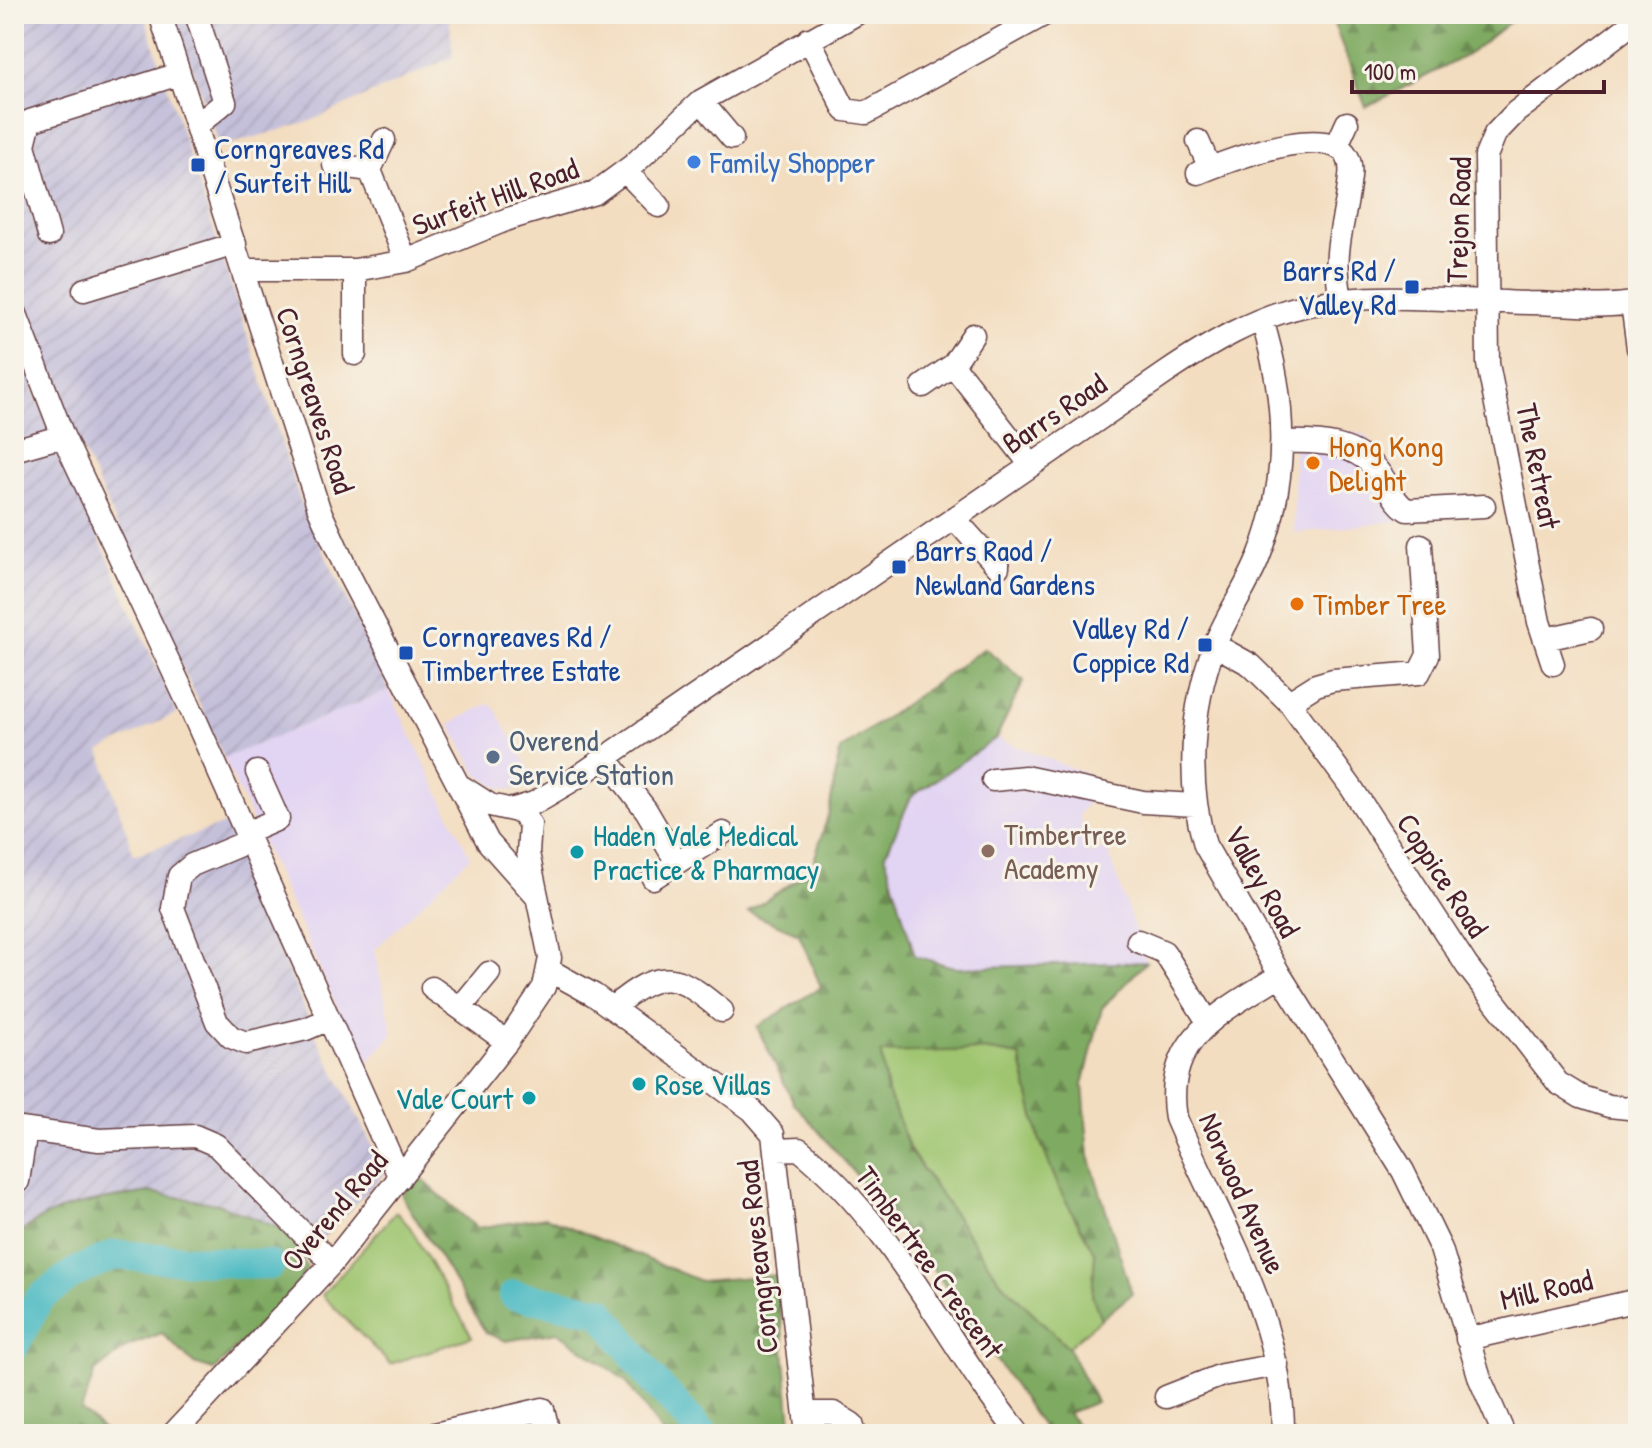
<svg xmlns="http://www.w3.org/2000/svg" width="1652" height="1448" viewBox="0 0 1652 1448" font-family="'Patrick Hand',sans-serif">
<style>
.built{fill:#e2d4f3}
.industrial{fill:url(#industrial-furrows)}
.green{fill:#9fc56f;stroke:#74724d;stroke-width:2}
.forest{fill:url(#forest-firs);stroke:#646446;stroke-width:2}
.lines{fill:none;stroke-linecap:round;stroke-linejoin:round}
.river{stroke:#4ab9c2;stroke-width:30}
.minor-casing{stroke:#633c41;stroke-width:25}
.minor{stroke:#fff;stroke-width:22}
.shop-dot{fill:#3f7fe0;stroke:#f7f3e8;stroke-width:3}
.transit-dot{fill:#1a4fb4;stroke:#f7f3e8;stroke-width:3}
.food-dot{fill:#e8710a;stroke:#f7f3e8;stroke-width:3}
.service-dot{fill:#5c6f8a;stroke:#f7f3e8;stroke-width:3}
.education-dot{fill:#8d6e63;stroke:#f7f3e8;stroke-width:3}
.culture-dot{fill:#0f9aa8;stroke:#f7f3e8;stroke-width:3}
.labels{text-anchor:middle;dominant-baseline:central;stroke-width:6;stroke-linejoin:round;paint-order:stroke}
.transit-label{font-size:30px;fill:#164399;stroke:#f7f3e8;text-anchor:start}
.shop-label{font-size:30px;fill:#366cbe;stroke:#f7f3e8;text-anchor:start}
.street-label{font-size:30px;fill:#4a1f2b;stroke:#f7f3e8}
.food-label{font-size:30px;fill:#c56008;stroke:#f7f3e8;text-anchor:start}
.service-label{font-size:30px;fill:#4e5e75;stroke:#f7f3e8;text-anchor:start}
.education-label{font-size:30px;fill:#785e54;stroke:#f7f3e8;text-anchor:start}
.culture-label{font-size:30px;fill:#0d838f;stroke:#f7f3e8;text-anchor:start}
</style>
<defs>
<pattern id="industrial-furrows" width="10" height="10" patternUnits="userSpaceOnUse" patternTransform="scale(2)"><rect width="10" height="10" fill="#c5c0da"/><path d="M-1 1l2-2M0 10L10 0M9 11l2-2" fill="none" stroke="#aba5bb"/></pattern>
<pattern id="forest-firs" width="22" height="20" patternUnits="userSpaceOnUse" patternTransform="scale(2)"><rect width="22" height="20" fill="#7faa62"/><path d="M5 1l3.5 6h-7zM16 11l3.5 6h-7z" fill="#6a8a51"/></pattern>
</defs>
<rect width="100%" height="100%" fill="#f7f3e8"/>
<filter id="ink" filterUnits="userSpaceOnUse"><feTurbulence type="fractalNoise" baseFrequency=".0125" numOctaves="2"/><feDisplacementMap in="SourceGraphic" scale="16" xChannelSelector="R" yChannelSelector="G"/><feConvolveMatrix kernelMatrix="1 2 1 2 8 2 1 2 1" color-interpolation-filters="sRGB"/></filter>
<filter id="wash" filterUnits="userSpaceOnUse"><feTurbulence type="fractalNoise" baseFrequency=".006" numOctaves="4" result="noise"/><feDisplacementMap in="SourceGraphic" scale="32" xChannelSelector="R" yChannelSelector="G"/><feGaussianBlur stdDeviation="1.8" result="paint"/><feColorMatrix in="noise" values="0 0 0 0 0 0 0 0 0 0 0 0 0 0 0 0 0 1.4 0 .05"/><feComposite in="paint" operator="in"/></filter>
<g filter="url(#wash)">
<rect width="100%" height="100%" fill="#f3ddc0"/>
<path class="built" d="M 1294,421 L 1365,435 L 1396,472 L 1399,521 L 1294,533 Z
M 389,690 L 470,857 L 374,950 L 393,1034 L 364,1066 L 224,758 Z
M 487,704 L 493,705 L 538,785 L 510,790 L 495,786 L 477,774 L 450,724 Z
M 996,738 L 1086,774 L 1090,800 L 1079,814 L 1088,854 L 1107,848 L 1146,962 L 957,968 L 915,956 L 885,856 L 911,797 Z"/>
<path class="industrial" d="M 14,14 L 144,14 L 301,503 L 389,690 L 224,758 L 51,381 L 32,388 L 177,713 L 100,751 L 134,855 L 225,824 L 317,1038 L 386,1172 L 302,1260 L 286,1231 L 23,1230 L 14,1241 Z
M 173,14 L 449,14 L 453,57 L 308,122 L 220,147 Z"/>
<path class="green" d="M 982,1050 L 1020,1056 L 1039,1138 L 1059,1188 L 1095,1254 L 1092,1295 L 1101,1319 L 1068,1347 L 1001,1282 L 910,1150 L 886,1087 L 881,1052 Z
M 396,1212 L 410,1227 L 472,1337 L 390,1364 L 322,1295 Z"/>
<path class="forest" d="M 1330,14 L 1520,14 L 1469,54 L 1366,107 Z
M 985,648 L 1024,681 L 996,738 L 911,797 L 885,856 L 915,956 L 957,968 L 1146,962 L 1102,1008 L 1083,1085 L 1089,1156 L 1132,1294 L 1101,1319 L 1092,1295 L 1095,1254 L 1059,1188 L 1039,1138 L 1020,1056 L 982,1050 L 881,1053 L 886,1087 L 910,1151 L 1001,1282 L 1068,1347 L 1096,1402 L 1068,1413 L 1083,1434 L 1049,1434 L 1041,1425 L 917,1245 L 794,1103 L 757,1027 L 821,987 L 799,934 L 748,912 L 811,870 L 829,812 L 840,750 Z
M 417,1175 L 477,1228 L 546,1217 L 700,1281 L 777,1275 L 792,1434 L 663,1434 L 625,1380 L 558,1332 L 506,1341 L 486,1333 L 402,1196 Z
M 148,1192 L 218,1204 L 287,1231 L 307,1268 L 296,1287 L 214,1370 L 194,1364 L 162,1333 L 128,1346 L 95,1372 L 81,1410 L 108,1434 L 14,1434 L 14,1241 C 42,1203 105,1201 148,1192 Z"/>
<g class="lines">
<path class="river" d="M 514,1295 L 601,1311 L 650,1377 L 703,1434
M 14,1346 L 39,1299 L 74,1273 L 114,1255 L 270,1265"/>
</g>
</g>
<g filter="url(#ink)">
<g class="lines">
<g class="minor-casing">
<path id="minor" d="M 160,14 L 319,509 L 349,575 L 488,842 L 536,896
M 809,39 L 845,110 L 866,113 L 1045,14
M 701,101 L 732,138
M 196,126 L 225,102 L 196,14
M 1198,141 L 1210,168
M 1337,145 L 1347,123
M 334,165 L 370,170 L 384,140
M 370,170 L 406,261
M 625,171 L 659,206
M 1198,173 C 1228,161 1359,108 1350,177 C 1345,227 1331,246 1341,300
M 49,235 L 24,145 L 30,121 L 179,74
M 243,270 L 355,270 L 406,261 L 508,219 L 595,193 L 633,165 L 701,101 L 856,14
M 84,290 L 235,244
M 1632,303 L 1638,348
M 14,309 L 63,436 L 189,705 L 400,1178
M 1262,320 C 1287,400 1290,479 1258,559 C 1246,589 1226,616 1214,647 C 1191,708 1186,782 1205,845 L 1280,975 L 1403,1171 L 1441,1249 L 1480,1379 L 1504,1434
M 355,354 L 355,270
M 953,365 L 973,335
M 923,386 L 953,365 L 1031,465
M 1284,442 C 1321,441 1357,442 1381,475 C 1391,488 1393,501 1407,510 L 1484,506
M 14,450 L 63,436
M 954,518 L 998,567
M 1545,639 L 1591,629
M 1215,645 L 1251,665 L 1289,702 L 1351,787 L 1467,966 L 1558,1083 L 1581,1097 L 1609,1106 L 1638,1109
M 1553,664 L 1539,622 L 1488,364 L 1486,156 L 1495,134 L 1516,112 L 1638,19
M 1289,702 L 1316,685 L 1333,680 L 1419,673 L 1428,655 L 1421,545
M 605,757 L 646,810 L 676,861
M 993,780 L 1025,777 L 1143,802 L 1195,805
M 514,809 L 534,803 L 573,780 L 1166,373 C 1209,344 1256,316 1308,305 C 1380,291 1455,301 1528,303 C 1563,303 1604,309 1638,302
M 246,833 L 278,819 L 257,772
M 249,841 L 192,865 L 179,876 L 173,908 L 217,1022 L 231,1037 L 246,1043 L 306,1029 L 329,1019
M 653,878 L 723,833
M 1138,941 L 1164,952 L 1208,1022
M 549,970 L 594,995 L 752,1110 L 773,1134 L 807,1434
M 1280,975 C 1223,1012 1162,1037 1176,1118 C 1219,1220 1284,1319 1283,1434
M 432,988 L 507,1042
M 461,1007 L 489,973
M 612,1008 C 661,967 676,972 722,1011
M 14,1128 L 99,1140 L 195,1136 L 216,1145 L 332,1263
M 776,1150 L 799,1149 C 894,1224 944,1341 1019,1434
M 14,1180 L 18,1181 L 26,1130
M 1467,1339 L 1638,1300
M 1166,1397 L 1222,1375 L 1277,1365
M 805,1413 L 834,1413 L 852,1424 L 855,1434
M 173,1434 L 332,1263 L 507,1042 L 544,987 L 550,958 L 528,853 L 530,824 L 521,812 L 490,805 L 462,787
M 435,1434 L 543,1409 L 549,1434"/>
</g>
<use href="#minor" class="minor"/>
</g>
</g>
<circle class="shop-dot" cx="694" cy="162" r="8"/>
<g class="transit-dot">
<rect x="190" y="157" width="16" height="16" rx="4"/>
<rect x="1404" y="279" width="16" height="16" rx="4"/>
<rect x="891" y="559" width="16" height="16" rx="4"/>
<rect x="1197" y="637" width="16" height="16" rx="4"/>
<rect x="398" y="645" width="16" height="16" rx="4"/>
</g>
<g class="food-dot">
<circle cx="1313" cy="463" r="8"/>
<circle cx="1297" cy="604" r="8"/>
</g>
<circle class="service-dot" cx="493" cy="757" r="8"/>
<circle class="education-dot" cx="988" cy="851" r="8"/>
<g class="culture-dot">
<circle cx="577" cy="852" r="8"/>
<circle cx="639" cy="1084" r="8"/>
<circle cx="529" cy="1098" r="8"/>
</g>
<g class="labels">
<g class="transit-label">
<text x="214" y="148">Corngreaves Rd<tspan x="214" dy="34">/ Surfeit Hill</tspan></text>
<text x="1396" y="270" text-anchor="end">Barrs Rd /<tspan x="1396" dy="34">Valley Rd</tspan></text>
<text x="915" y="550">Barrs Raod /<tspan x="915" dy="34">Newland Gardens</tspan></text>
<text x="1189" y="628" text-anchor="end">Valley Rd /<tspan x="1189" dy="34">Coppice Rd</tspan></text>
<text x="422" y="636">Corngreaves Rd /<tspan x="422" dy="34">Timbertree Estate</tspan></text>
</g>
<g class="shop-label">
<text x="710" y="162">Family Shopper</text>
</g>
<g class="street-label">
<text transform="translate(495 196) rotate(-20)">Surfeit Hill Road</text>
<text transform="translate(1458 220) rotate(-88)">Trejon Road</text>
<text transform="translate(316 400) rotate(72)">Corngreaves Road</text>
<text transform="translate(1054 413) rotate(-34)">Barrs Road</text>
<text transform="translate(1539 466) rotate(79)">The Retreat</text>
<text transform="translate(1443 875) rotate(57)">Coppice Road</text>
<text transform="translate(1263 881) rotate(61)">Valley Road</text>
<text transform="translate(1243 1193) rotate(66)">Norwood Avenue</text>
<text transform="translate(334 1210) rotate(-50)">Overend Road</text>
<text transform="translate(757 1257) rotate(-96)">Corngreaves Road</text>
<text transform="translate(930 1262) rotate(54)">Timbertree Crescent</text>
<text transform="translate(1546 1289) rotate(-13)">Mill Road</text>
</g>
<g class="food-label">
<text x="1329" y="446">Hong Kong<tspan x="1329" dy="34">Delight</tspan></text>
<text x="1313" y="604">Timber Tree</text>
</g>
<g class="service-label">
<text x="509" y="740">Overend<tspan x="509" dy="34">Service Station</tspan></text>
</g>
<g class="education-label">
<text x="1004" y="834">Timbertree<tspan x="1004" dy="34">Academy</tspan></text>
</g>
<g class="culture-label">
<text x="593" y="835">Haden Vale Medical<tspan x="593" dy="34">Practice &amp; Pharmacy</tspan></text>
<text x="655" y="1084">Rose Villas</text>
<text x="513" y="1098" text-anchor="end">Vale Court</text>
</g>
</g>
<rect width="1652" height="1448" fill="none" stroke="#f7f3e8" stroke-width="48"/>
<path d="M1352 80v12h252v-12" fill="none" stroke="#4a1f2b" stroke-width="4"/>
<text x="1364" y="80" font-size="24" fill="#4a1f2b" stroke="#f7f3e8" stroke-width="6" paint-order="stroke">100 m</text>
</svg>
